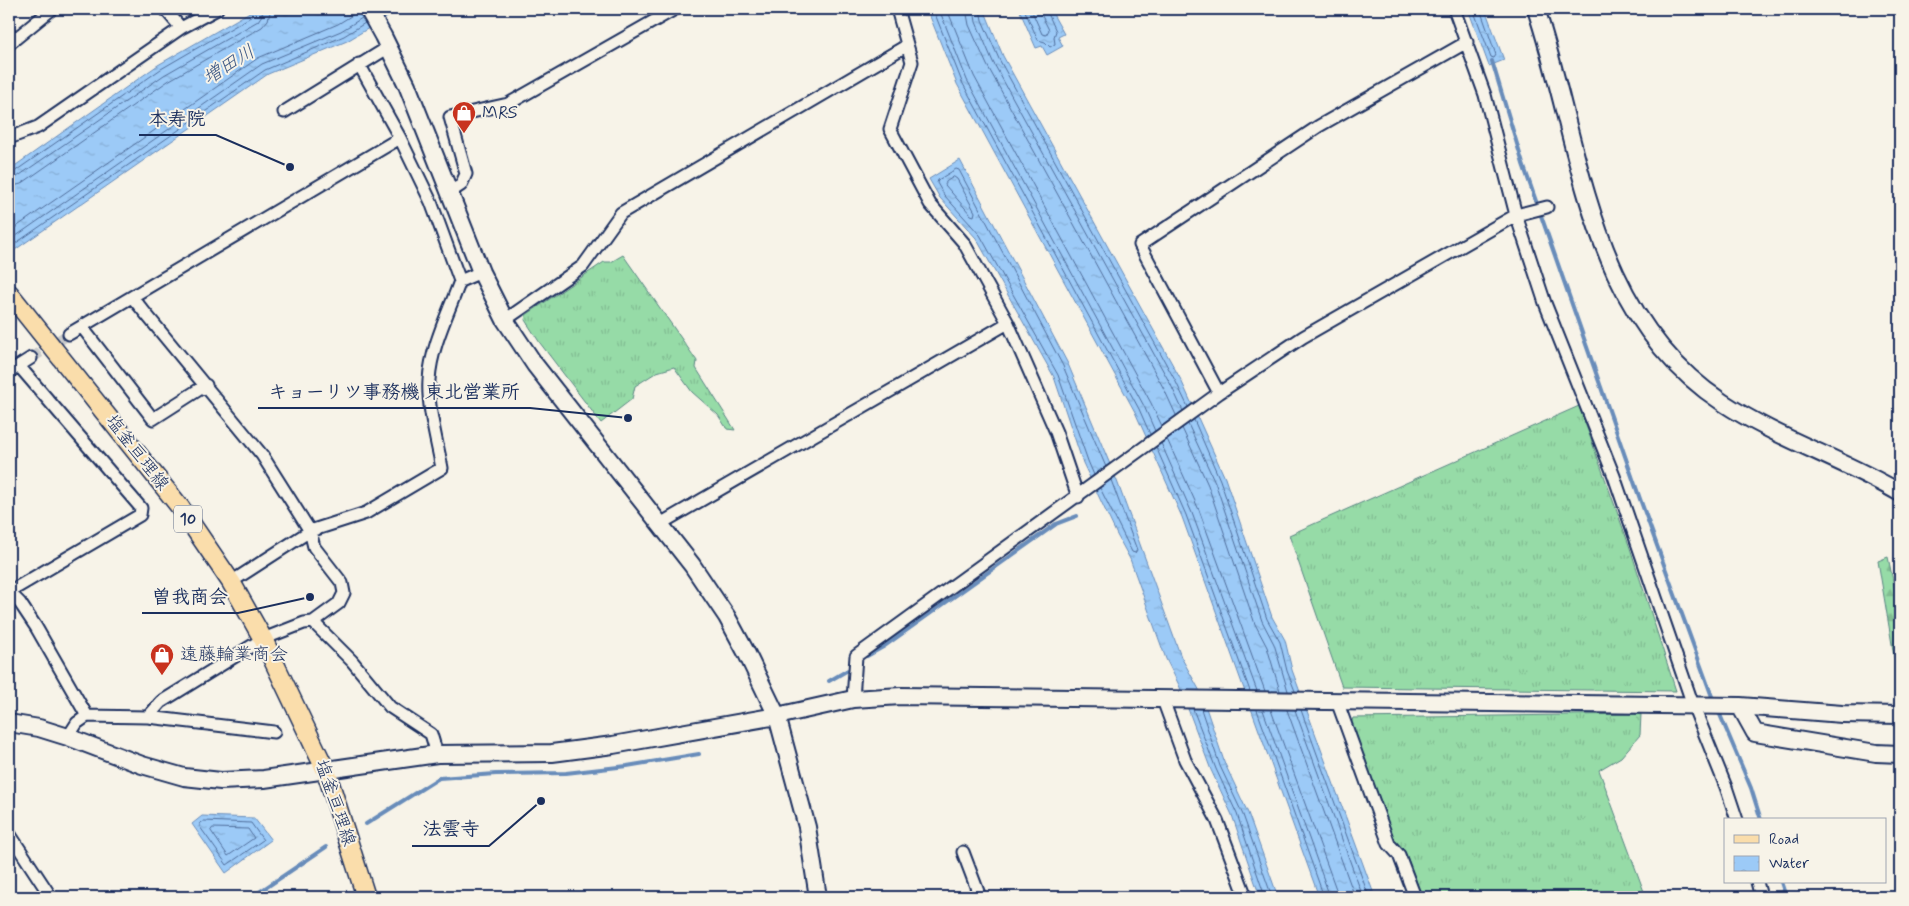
<svg xmlns="http://www.w3.org/2000/svg" width="1909" height="906" viewBox="0 0 1909 906" font-family="Mynerve,'Klee One',sans-serif">
<style>
.grass{fill:url(#grass-tufts);stroke:#588582}
.forest{fill:url(#forest-firs);stroke:#588582}
.water{fill:url(#water-ripples);stroke:#688cba}
.lines{fill:none;stroke-linecap:round;stroke-linejoin:round}
.shore{stroke:#4f6d9b;stroke-width:1}
.stream{stroke:#688cba;stroke-width:4}
.street-tunnel{stroke:#cbcccc;stroke-width:11;stroke-dasharray:11 5.5;stroke-linecap:butt}
.street-casing{stroke:#1b2f5e;stroke-width:15}
.secondary-casing{stroke:#1b2f5e;stroke-width:20}
.primary-casing{stroke:#1b2f5e;stroke-width:21}
.street{stroke:#f7f3e8;stroke-width:11}
.secondary{stroke:#f7f3e8;stroke-width:16}
.primary{stroke:#faddab;stroke-width:18}
.labels{text-anchor:middle;dominant-baseline:central;stroke-width:4;stroke-linejoin:round;paint-order:stroke}
.shield{fill:#f7f3e8;stroke:#5d6a87;stroke-width:1}
.shield-label{font-size:16px;font-weight:bold;fill:#1b2f5e}
.poi-label{font-size:18px;fill:#1b2f5e;stroke:#f7f3e8;text-anchor:start}
.street-label{font-size:18px;fill:#1b2f5e;stroke:#f7f3e8}
.water-label{font-size:19px;font-style:italic;fill:#3b5684;stroke:#f7f3e8}
.leader{fill:none;stroke:#1b2f5e;stroke-width:2}
.callout-dot{fill:#1b2f5e;stroke:#f7f3e8;stroke-width:2}
.callout-label{font-size:19px;text-anchor:middle;font-weight:bold;fill:#1b2f5e;stroke:#f7f3e8;stroke-width:4;stroke-linejoin:round;paint-order:stroke}
</style>
<defs>
<pattern id="grass-tufts" width="24" height="20" patternUnits="userSpaceOnUse" patternTransform="scale(1.25)"><rect width="24" height="20" fill="#96dba7"/><path d="M3 7l-1-3M5 7V3M7 7l1-3M15 17l-1-3M17 17v-4M19 17l1-3" fill="none" stroke="#81bc92"/></pattern>
<pattern id="forest-firs" width="22" height="20" patternUnits="userSpaceOnUse" patternTransform="scale(1.25)"><rect width="22" height="20" fill="#96dba7"/><path d="M5 1l3.5 6h-7zM16 11l3.5 6h-7z" fill="#81bc92"/></pattern>
<pattern id="water-ripples" width="26" height="14" patternUnits="userSpaceOnUse" patternTransform="scale(1.25)"><rect width="26" height="14" fill="#9ccaf7"/><path d="M2 4q2-2 4 0t4 0M15 11q2-2 4 0t4 0" fill="none" stroke="#86aed6"/></pattern>
</defs>
<rect width="100%" height="100%" fill="#f7f3e8"/>
<filter id="ink" filterUnits="userSpaceOnUse"><feTurbulence type="fractalNoise" baseFrequency=".02" numOctaves="2"/><feDisplacementMap in="SourceGraphic" scale="10" xChannelSelector="R" yChannelSelector="G"/><feConvolveMatrix kernelMatrix="1 2 1 2 8 2 1 2 1" color-interpolation-filters="sRGB"/></filter>
<g filter="url(#ink)">
<path class="grass" d="M 623,255 L 697,361 L 696,368 L 735,430 L 727,429 L 718,415 L 692,392 L 674,367 L 657,372 L 635,386 L 632,399 L 601,423 L 540,343 L 525,320 L 526,315 L 604,262 L 611,262 Z
M 1579,406 L 1630,548 L 1676,691 L 1342,687 L 1289,535 Z
M 1641,714 L 1640,735 L 1621,757 L 1599,770 L 1646,897 L 1422,897 L 1406,854 L 1397,847 L 1351,724 L 1353,718 Z"/>
<path class="forest" d="M 1888,557 L 1900,614 L 1900,673 L 1897,674 L 1878,561 Z"/>
<path class="water" d="M 255,9 L 401,9 L 347,41 L 268,74 L 9,254 L 9,170 L 158,65 Z
M 927,9 L 984,9 L 1003,56 L 1181,380 L 1225,478 L 1272,617 L 1285,640 L 1292,670 L 1375,897 L 1319,897 L 1182,517 L 1135,412 L 957,84 Z
M 1019,9 L 1050,9 L 1064,34 L 1058,37 L 1063,46 L 1047,55 L 1042,46 L 1036,48 Z
M 1468,9 L 1485,9 L 1504,60 L 1489,66 Z
M 960,160 L 1068,364 L 1117,481 L 1181,657 L 1201,693 L 1225,764 L 1248,813 L 1278,897 L 1260,897 L 1232,815 L 1211,770 L 1179,685 L 1166,659 L 1130,559 L 1117,535 L 1083,463 L 1054,377 L 976,238 L 940,198 L 929,179 Z
M 202,816 L 254,818 L 271,840 L 226,873 L 192,824 Z"/>
<g class="lines">
<path class="shore" d="M 933,9 L 962,82 L 1139,409 L 1150,434
M 939,9 L 967,80 L 1144,406 L 1155,431
M 947,9 L 974,76 L 1151,403 L 1162,426
M 966,9 L 969,25 L 987,65 L 1164,389 L 1176,415
M 974,9 L 976,22 L 993,62 L 1171,385 L 1183,411
M 980,9 L 982,20 L 999,59 L 1176,382 L 1188,407
M 1024,9 L 1038,40 L 1045,42 L 1050,47 L 1055,44 L 1054,37 L 1056,31 L 1046,9
M 1031,9 L 1042,34 L 1046,35 L 1049,30 L 1041,14 L 1040,9
M 1473,9 L 1491,57 L 1494,58 L 1496,55 L 1480,9
M 9,173 L 14,172 L 161,69 L 254,15 L 257,9
M 954,177 L 957,179 L 975,212 L 974,216 L 971,215 L 945,185 L 946,182 Z
M 9,180 L 17,177 L 164,75 L 258,21 L 262,15 L 263,9
M 9,187 L 21,184 L 168,81 L 262,27 L 268,20 L 271,9
M 9,232 L 258,58 L 338,24 L 359,11
M 9,241 L 262,64 L 341,31 L 362,18
M 9,248 L 265,70 L 344,36 L 365,23
M 1194,420 L 1220,480 L 1267,619 L 1280,642 L 1287,671 L 1295,691
M 1188,424 L 1215,482 L 1262,621 L 1274,644 L 1288,691
M 1182,428 L 1208,485 L 1255,624 L 1267,647 L 1280,691
M 1167,439 L 1199,510 L 1265,691
M 1161,443 L 1192,513 L 1257,691
M 1156,447 L 1186,515 L 1250,691
M 1094,475 L 1088,461 L 1058,375 L 980,235 L 944,195 L 937,183 L 938,180 L 956,169 L 959,170 L 1063,366 L 1106,467
M 1100,488 L 1132,552 L 1135,553 L 1137,550 L 1111,480
M 1193,709 L 1216,769 L 1237,814 L 1265,897
M 1201,709 L 1220,766 L 1243,815 L 1272,897
M 1257,710 L 1324,897
M 1263,710 L 1330,897
M 1271,710 L 1336,889 L 1338,897
M 1287,710 L 1355,897
M 1295,710 L 1363,897
M 1301,710 L 1369,897
M 204,821 L 251,823 L 263,840 L 227,865 L 200,827 L 200,824 Z
M 213,828 L 248,829 L 254,838 L 228,856 L 211,831 Z"/>
<path class="stream" d="M 1492,61 L 1523,164 L 1640,499 L 1714,702
M 867,656 L 883,647 L 1056,524 L 1077,516
M 829,681 L 848,670
M 1718,710 L 1751,788 L 1761,820
M 366,824 L 439,778 L 496,774 L 566,773 L 627,766 L 699,754
M 1781,882 L 1786,897
M 252,897 L 326,847"/>
<path class="street-tunnel" d="M 31,358 L 69,334"/>
<g class="street-casing">
<path id="street" d="M 897,9 L 912,62 L 890,129 L 930,204 L 964,243 L 1008,323 L 1056,432 L 1078,497
M 1454,9 L 1485,95 L 1516,215 L 1545,303 L 1614,476 L 1693,705 L 1726,787 L 1737,820
M 181,28 L 217,9
M 9,44 L 52,9
M 359,64 L 400,138 L 431,202 L 460,281
M 284,112 L 389,47
M 9,138 L 38,127 L 181,28 L 165,9
M 449,193 L 461,185 L 466,174 L 450,117 L 508,104 L 675,9
M 132,297 L 262,455 L 310,531 L 314,547 L 342,583 L 344,593 L 339,603 L 313,622
M 505,320 L 583,266 L 621,213 L 906,46
M 82,327 L 153,419 L 206,385
M 69,334 L 400,138
M 9,372 L 31,358
M 1219,393 L 1140,245 L 1319,126 L 1467,42
M 660,524 L 1008,323
M 231,582 L 310,531 L 366,513 L 442,468 C 437,442 427,406 429,380 C 431,346 449,312 460,281 L 481,272
M 9,592 L 140,515 L 141,508 L 19,366
M 9,592 L 20,603 L 36,627 L 87,716
M 853,699 L 856,656 L 1219,393 L 1303,337 L 1516,215 L 1547,207
M 1163,700 L 1185,760 L 1217,820 L 1246,897
M 1337,701 L 1389,844 L 1399,855 L 1415,897
M 148,717 L 161,702 L 263,639 L 304,623 L 313,622 L 352,661 L 390,707 L 431,734 L 437,754
M 68,737 L 77,723 L 87,716 L 148,717 L 274,732
M 9,833 L 51,897
M 963,852 L 980,897
M 1757,882 L 1761,897"/>
</g>
<g class="secondary-casing">
<path id="secondary" d="M 368,9 L 383,36 L 407,85 L 481,272 L 505,320 L 535,365 L 692,565 L 727,617 L 747,654 L 777,716 L 807,827 L 818,897
M 1536,9 C 1582,147 1588,314 1722,402 C 1778,439 1843,459 1900,493
M 1740,706 L 1755,733 L 1876,753 L 1900,754
M 9,723 L 39,728 L 68,737 L 142,765 L 184,777 L 221,781 L 264,779 L 437,754 L 552,753 L 613,745 L 777,716 L 853,699 L 901,696 L 1740,706 L 1842,714 L 1900,715"/>
</g>
<g class="primary-casing">
<path id="primary" d="M 9,293 L 180,507 L 231,582 L 263,639 L 326,771 L 366,897"/>
</g>
<use href="#street" class="street"/>
<use href="#secondary" class="secondary"/>
<use href="#primary" class="primary"/>
</g>
</g>
<defs>
<g id="shop-pin" transform="scale(1.25)"><path d="M0 17L-7.5 6A9.5 9.5 0 1 1 7.5 6Z" fill="#c8321e" stroke="#f7f3e8"/><path d="M-5-2.5h2.3a2.7 3.5 0 0 1 5.4 0H5L5.5 6h-11ZM-1.5-2.5h3a1.5 2.3 0 0 0-3 0Z" fill="#fff"/></g>
</defs>
<g fill-rule="evenodd">
<use href="#shop-pin" x="464" y="113"/>
<use href="#shop-pin" x="162" y="655"/>
</g>
<g class="labels">
<rect class="shield" x="174" y="505.5" width="28" height="27" rx="4"/>
<g class="shield-label">
<text x="188" y="519">10</text>
</g>
<g class="poi-label">
<text x="482" y="113">MRS</text>
<text x="180" y="655">遠藤輪業商会</text>
</g>
<g class="street-label">
<text transform="translate(137 453) rotate(52)">塩釜亘理線</text>
<text transform="translate(335 803) rotate(71)">塩釜亘理線</text>
</g>
<g class="water-label">
<text transform="translate(229 65) rotate(-32)">増田川</text>
</g>
</g>
<path class="leader" d="M290 167L216 135H139M628 418L530 408H258M310 597L238 613H142M541 801L489 846H412"/>
<g class="callout-dot">
<circle cx="290" cy="167" r="5"/>
<circle cx="628" cy="418" r="5"/>
<circle cx="310" cy="597" r="5"/>
<circle cx="541" cy="801" r="5"/>
</g>
<g class="callout-label">
<text x="177" y="125">本寿院</text>
<text x="394" y="398">キョーリツ事務機 東北営業所</text>
<text x="190" y="603">曽我商会</text>
<text x="451" y="835">法雲寺</text>
</g>
<rect width="1909" height="906" fill="none" stroke="#f7f3e8" stroke-width="30"/>
<rect x="15" y="15" width="1879" height="876" fill="none" stroke="#1b2f5e" stroke-width="2" filter="url(#ink)"/>
<rect x="1724" y="818" width="162" height="65" fill="#f7f3e8" stroke="#9fa5b1"/>
<rect x="1734" y="835" width="25" height="8" fill="#faddab" stroke="#9fa5b1"/>
<text x="1769" y="844" font-size="15" fill="#1b2f5e">Road</text>
<rect x="1734" y="856" width="25" height="15" fill="url(#water-ripples)" stroke="#9fa5b1"/>
<text x="1769" y="868" font-size="15" fill="#1b2f5e">Water</text>
</svg>
